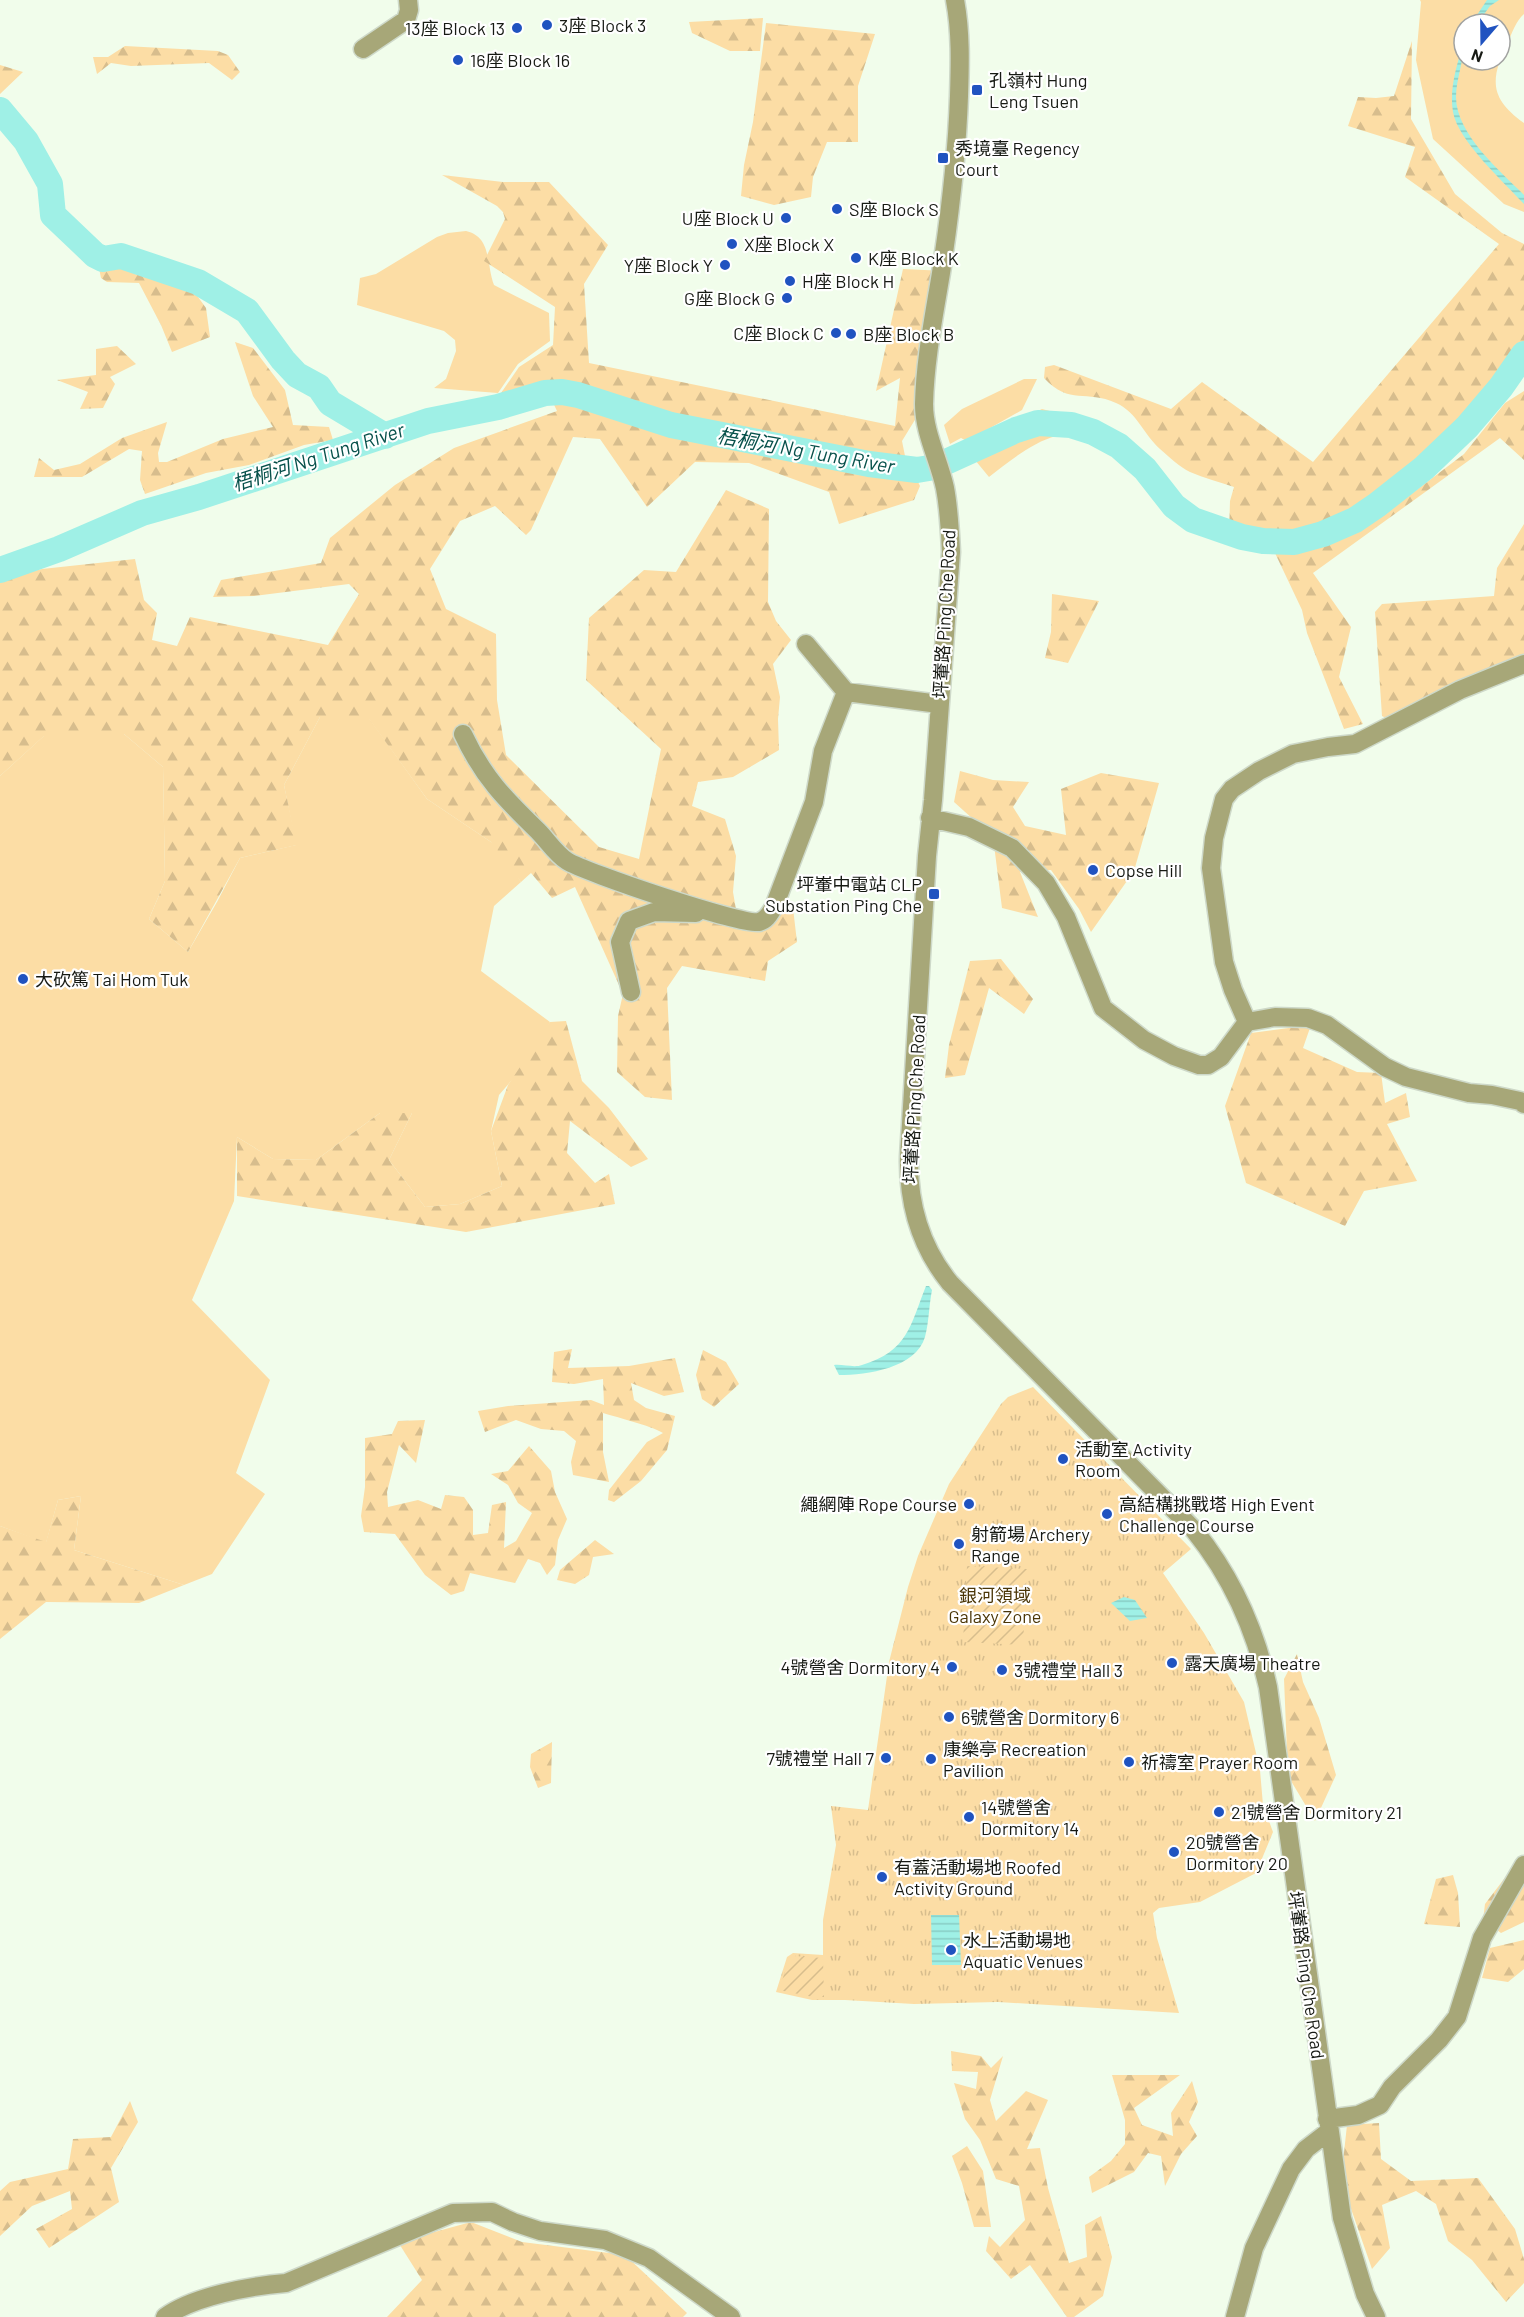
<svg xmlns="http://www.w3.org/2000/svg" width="1524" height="2317" viewBox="0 0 1524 2317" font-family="Barlow,'Noto Sans SC',sans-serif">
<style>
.grass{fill:#fcdda5;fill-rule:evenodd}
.forest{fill:url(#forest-firs)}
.park{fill:url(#park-tufts)}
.garden{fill:url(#garden-furrows)}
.water{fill:url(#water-rules)}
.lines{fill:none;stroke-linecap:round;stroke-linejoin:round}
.river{stroke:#9ff0e6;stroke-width:26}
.minor-casing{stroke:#ced9c9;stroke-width:21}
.minor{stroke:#a7a778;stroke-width:18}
.poi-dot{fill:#2053c0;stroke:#fff;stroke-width:2}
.labels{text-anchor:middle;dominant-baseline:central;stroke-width:4.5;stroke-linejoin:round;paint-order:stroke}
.poi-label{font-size:18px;fill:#171a14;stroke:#fff;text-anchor:start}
.street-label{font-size:18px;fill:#171a14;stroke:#fff}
.park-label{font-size:18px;fill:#4b3607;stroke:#fff}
.water-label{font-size:20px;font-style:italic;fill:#07514b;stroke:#fff}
</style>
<defs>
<pattern id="forest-firs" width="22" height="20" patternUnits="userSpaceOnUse" patternTransform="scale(1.5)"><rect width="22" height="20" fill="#fcdda5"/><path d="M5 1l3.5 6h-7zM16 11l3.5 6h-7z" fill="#d7bd8d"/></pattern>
<pattern id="park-tufts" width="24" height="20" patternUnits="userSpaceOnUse" patternTransform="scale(1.5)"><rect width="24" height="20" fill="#fcdda5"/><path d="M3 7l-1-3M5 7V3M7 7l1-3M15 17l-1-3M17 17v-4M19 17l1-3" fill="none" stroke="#d7bd8d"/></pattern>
<pattern id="garden-furrows" width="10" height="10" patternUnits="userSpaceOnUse" patternTransform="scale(1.5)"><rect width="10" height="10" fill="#fcdda5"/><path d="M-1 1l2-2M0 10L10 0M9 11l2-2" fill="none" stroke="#d7bd8d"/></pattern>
<pattern id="water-rules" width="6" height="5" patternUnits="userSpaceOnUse" patternTransform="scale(1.5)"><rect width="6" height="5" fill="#9ff0e6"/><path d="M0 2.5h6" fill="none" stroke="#88cdc4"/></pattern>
</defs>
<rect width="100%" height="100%" fill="#f1fdeb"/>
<path class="grass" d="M 1420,0 L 1524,0 L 1524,14 C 1516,21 1512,33 1508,42 C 1490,79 1489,98 1524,123 L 1524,212 L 1504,204 L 1433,139 L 1416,60 L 1421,2 ZM 1464,24 L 1500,24 L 1500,60 L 1464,60 Z
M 466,231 C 492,237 486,264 494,285 L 549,313 L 550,341 L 518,364 L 498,393 L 434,388 L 446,379 L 456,351 L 455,340 L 444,331 L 357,305 L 360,278 L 376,274 L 437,237 L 448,233 Z
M 1024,379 L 1037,379 L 1022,410 L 967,441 L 961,438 L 950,444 L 944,425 L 962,409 Z
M 1042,409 C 1078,418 1112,430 1139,457 C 1147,464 1153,475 1160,483 L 1147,490 C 1139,480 1131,467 1120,459 C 1108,447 1074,431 1056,436 C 1033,442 1008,462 989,477 L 975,460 L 1005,439 L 1009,425 Z
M 366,714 L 427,799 L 500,848 L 521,882 L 494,906 L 481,971 L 550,1022 L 538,1050 L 499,1095 L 491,1131 L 502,1186 L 460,1204 L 425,1207 L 389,1160 L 412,1113 L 380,1113 L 316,1160 L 273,1159 L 237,1137 L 234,1201 L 192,1300 L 270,1380 L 236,1473 L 265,1494 L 212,1574 L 184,1585 L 74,1550 L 81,1496 L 58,1500 L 46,1543 L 0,1526 L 0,776 L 47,733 L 124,734 L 163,767 L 165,881 L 149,919 L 188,952 L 217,902 L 240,858 L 296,845 L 284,785 L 320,717 Z"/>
<path class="forest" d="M 763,18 L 760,51 L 730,51 L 692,33 L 689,22 Z
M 766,23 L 875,34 L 858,86 L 858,142 L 827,142 L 813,177 L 811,197 L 774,205 L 741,196 L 744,165 L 753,122 Z
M 1412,41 L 1411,119 L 1455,194 L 1502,233 L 1524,244 L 1524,354 L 1501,387 L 1454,440 L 1377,505 L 1341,527 L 1294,542 L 1263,541 L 1229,534 L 1230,501 L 1234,487 C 1220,482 1204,478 1190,472 C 1180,467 1169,457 1160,449 C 1144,435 1137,412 1116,403 C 1086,389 1070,406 1044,378 L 1045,367 L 1054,365 L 1171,409 L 1202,382 L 1313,462 L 1499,244 L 1405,177 L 1415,147 L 1348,126 L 1358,97 L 1376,98 L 1394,96 Z
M 125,46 L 218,51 L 228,55 L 240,72 L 232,80 L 209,63 L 131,66 L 111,63 L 97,74 L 93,57 L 108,57 Z
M 0,65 L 23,72 L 0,94 Z
M 442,175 L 503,182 L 549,182 L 608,245 L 584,284 L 589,363 L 895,426 L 900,378 L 876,391 L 903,269 L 946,271 L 924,405 L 902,441 L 905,456 L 920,486 L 914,500 L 839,524 L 829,492 L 749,463 L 695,462 L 647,507 L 600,439 L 573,437 L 531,530 L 526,535 L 495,506 L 460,521 L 430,569 L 446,609 L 496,634 L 497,700 L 506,755 L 599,847 L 639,859 L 661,749 L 586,680 L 589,618 L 644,570 L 676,572 L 726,490 L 769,509 L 768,602 L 776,621 L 791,640 L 773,664 L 780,697 L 778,719 L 779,750 L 733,777 L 698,782 L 692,806 L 725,819 L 736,856 L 733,892 L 738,921 L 793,908 L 797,942 L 768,961 L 765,981 L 682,966 L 667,988 L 672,1100 L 645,1097 L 617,1072 L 618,1016 L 623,994 L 575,887 L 552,898 L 531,873 L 521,882 L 491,842 L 427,799 L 369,719 L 320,717 L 284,785 L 297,845 L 240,858 L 188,952 L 149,919 L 165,881 L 163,767 L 124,734 L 44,736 L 0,776 L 0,579 L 42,569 L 135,559 L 144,600 L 157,613 L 152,640 L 177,646 L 190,617 L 328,645 L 359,594 L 349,584 L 254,596 L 213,597 L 221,580 L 321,563 L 330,538 L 395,485 L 454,448 L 557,411 L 547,390 L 501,393 L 519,367 L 553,345 L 555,307 L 484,261 L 505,219 L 503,212 L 497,206 Z
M 113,262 L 133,263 L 135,274 L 193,290 L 206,308 L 210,337 L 172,352 L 161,325 L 139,283 L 107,282 L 101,278 L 98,263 Z
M 235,342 L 253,348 L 285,390 L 293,425 L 329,427 L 333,440 L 304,445 L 249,465 L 206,473 L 145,494 L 140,480 L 142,451 L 129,449 L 82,477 L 34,477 L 39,458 L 54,470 L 80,464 L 122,438 L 167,422 L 158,453 L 159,462 L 167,462 L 223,439 L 273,427 L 253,396 Z
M 117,346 L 136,364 L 110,377 L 115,384 L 103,408 L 80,409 L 88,392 L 57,380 L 96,375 L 96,349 Z
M 1524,391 L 1524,460 L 1500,438 L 1313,573 L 1351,627 L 1339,677 L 1363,724 L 1344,729 L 1307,633 L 1302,610 L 1275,553 L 1309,546 L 1325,546 L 1406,498 L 1464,454 L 1505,403 Z
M 1524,524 L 1524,667 L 1397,724 L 1382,716 L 1375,612 L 1382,604 L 1494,596 L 1497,568 Z
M 1052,594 L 1099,601 L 1068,663 L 1045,658 L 1051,632 Z
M 960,771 L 993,780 L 1029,782 L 1013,807 L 1025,826 L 1066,835 L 1061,789 L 1101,773 L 1159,783 L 1134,871 L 1091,932 L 1079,909 L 1051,870 L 1020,872 L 1038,917 L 1002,908 L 993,837 L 954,802 Z
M 1001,959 L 1033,999 L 1024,1014 L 989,988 L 965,1075 L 945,1078 L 949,1045 L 970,961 Z
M 566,1021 L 582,1081 L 609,1108 L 648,1159 L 631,1167 L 570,1121 L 567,1153 L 595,1183 L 609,1174 L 615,1204 L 466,1232 L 237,1196 L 237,1137 L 273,1159 L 316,1160 L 380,1113 L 412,1113 L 389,1160 L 425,1207 L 460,1204 L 502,1186 L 491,1131 L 508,1085 L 550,1022 Z
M 1311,1025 L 1303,1048 L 1357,1072 L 1381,1073 L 1385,1103 L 1406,1093 L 1410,1117 L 1387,1124 L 1417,1181 L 1364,1191 L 1345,1226 L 1246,1183 L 1225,1106 L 1251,1033 Z
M 572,1349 L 568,1368 L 629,1366 L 675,1358 L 684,1392 L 664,1396 L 631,1383 L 634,1400 L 646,1408 L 675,1416 L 667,1450 L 641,1481 L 614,1502 L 608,1500 L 609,1490 L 647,1442 L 663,1433 C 649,1425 619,1418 603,1413 L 603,1452 L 609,1482 L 573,1475 L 571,1462 L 576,1441 L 564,1431 L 541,1429 L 516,1420 L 485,1432 L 478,1411 L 508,1406 L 591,1400 L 604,1405 L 603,1379 L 574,1384 L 552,1382 L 554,1352 Z
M 703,1350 L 726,1362 L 739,1384 L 714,1407 L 702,1399 L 696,1375 Z
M 425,1420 L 416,1463 L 399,1445 L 387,1492 L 388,1507 L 418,1500 L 441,1509 L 445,1495 L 464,1497 L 473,1510 L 473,1535 L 488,1533 L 492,1505 L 506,1502 L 504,1548 L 516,1541 L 532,1513 L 518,1503 L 508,1485 L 491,1474 L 508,1471 L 529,1446 L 551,1471 L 555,1492 L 567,1519 L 558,1540 L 555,1565 L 547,1575 L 540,1563 L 528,1559 L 515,1583 L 470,1573 L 464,1591 L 451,1595 L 425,1575 L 395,1534 L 364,1532 L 361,1516 L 365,1487 L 365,1438 L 392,1434 L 398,1421 Z
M 81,1496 L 74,1550 L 184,1585 L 139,1603 L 46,1602 L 0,1639 L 0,1526 L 46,1542 L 58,1500 Z
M 595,1540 L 614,1554 L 593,1557 L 589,1575 L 575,1584 L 557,1580 L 560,1570 Z
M 1297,1654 L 1303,1682 L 1319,1718 L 1336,1775 L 1315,1821 L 1288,1776 L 1284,1679 Z
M 552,1742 L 551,1783 L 538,1788 L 530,1767 L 531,1754 Z
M 1510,1871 L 1524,1882 L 1524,1922 L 1501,1933 L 1483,1920 L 1485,1904 Z
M 1453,1875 L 1458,1893 L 1460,1927 L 1424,1924 L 1436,1879 Z
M 1524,1940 L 1524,1969 L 1508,1982 L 1482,1978 L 1490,1948 Z
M 951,2051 L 981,2056 L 991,2068 L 1003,2056 L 990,2100 L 996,2121 L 1026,2091 L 1048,2100 L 1027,2149 L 1040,2148 L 1048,2188 L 1069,2263 L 1087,2257 L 1085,2225 L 1101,2216 L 1112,2257 L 1103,2296 L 1074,2317 L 1067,2317 L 1030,2265 L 1011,2279 L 986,2251 L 989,2236 L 1000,2247 L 1025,2220 L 1019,2186 L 996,2179 L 980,2140 L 965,2119 L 954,2083 L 976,2089 L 978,2072 L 952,2071 Z
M 1112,2075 L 1180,2075 L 1134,2108 L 1142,2125 L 1173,2136 L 1171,2113 L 1192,2081 L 1198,2102 L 1189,2122 L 1197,2136 L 1181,2154 L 1165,2186 L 1161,2156 L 1148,2153 L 1134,2172 L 1092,2193 L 1089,2177 L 1111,2161 L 1125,2144 L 1125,2120 Z
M 130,2101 L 138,2122 L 111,2168 L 119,2202 L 49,2248 L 36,2229 L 72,2209 L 70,2191 L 32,2206 L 0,2236 L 0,2191 L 10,2182 L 68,2169 L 73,2139 L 111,2137 Z
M 1379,2123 L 1381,2159 L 1411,2181 L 1478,2178 L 1515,2229 L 1524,2259 L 1524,2283 L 1506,2302 L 1472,2260 L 1448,2241 L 1436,2204 L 1416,2191 L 1382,2205 L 1390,2248 L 1372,2269 L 1341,2180 L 1347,2125 Z
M 967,2146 L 983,2171 L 991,2227 L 974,2227 L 962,2183 L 952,2156 Z
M 471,2222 L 522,2242 L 625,2255 L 687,2313 L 683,2317 L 387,2317 L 422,2280 L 398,2242 Z"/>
<path class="park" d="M 1033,1387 L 1191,1549 L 1163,1573 L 1204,1633 L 1244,1702 L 1260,1770 L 1263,1805 L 1273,1832 L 1256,1873 L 1200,1902 L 1159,1908 L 1153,1913 L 1157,1938 L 1179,2013 L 998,2002 L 914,2004 L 845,2000 L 812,2000 L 776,1992 L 787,1957 L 793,1953 L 823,1955 L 823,1920 L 836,1845 L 831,1806 L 868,1810 L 889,1662 L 908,1587 L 918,1556 L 949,1484 L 1001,1404 L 1008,1397 Z"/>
<path class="garden" d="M 967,1566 L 1027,1569 L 1023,1645 L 963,1642 Z
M 794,1956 L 823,1958 L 824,1997 L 813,1997 L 779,1990 L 789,1959 Z"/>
<path class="water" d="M 1487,0 L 1499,0 L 1490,6 L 1477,24 L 1471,24 Z
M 1464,42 C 1464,61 1456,79 1456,97 C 1456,134 1500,171 1524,195 L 1524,204 C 1504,182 1458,141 1453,112 C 1449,89 1457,64 1464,42 Z
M 926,1286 L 929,1286 L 932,1290 C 929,1305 929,1322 925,1337 C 916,1368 867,1375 839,1375 L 834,1365 C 843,1364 854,1368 862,1365 C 908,1351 910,1326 926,1286 Z
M 1124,1597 L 1135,1600 L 1147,1618 L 1130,1621 L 1111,1603 Z
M 931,1915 L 959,1915 L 961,1965 L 932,1965 Z"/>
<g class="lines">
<path class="river" d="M 0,110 L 26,141 L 50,184 L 53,215 L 95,255 L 103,259 L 121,256 L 198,282 L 247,311 L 283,360 L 297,375 L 319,387 L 330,403 L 385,436
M 0,570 L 59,549 L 142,513 L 199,497 L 428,421 L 498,407 L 545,393 L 562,392 L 578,395 L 671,425 L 869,464 L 917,470 L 935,467 L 1016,430 L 1038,423 L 1071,425 L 1093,432 L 1119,446 L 1145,469 L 1174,506 L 1193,520 L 1242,537 L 1263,541 L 1294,542 L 1323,534 L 1355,520 L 1377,505 L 1424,468 L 1467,427 L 1501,387 L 1524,354"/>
<g class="minor-casing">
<path id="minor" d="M 955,0 C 961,32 960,64 959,96 C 957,155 950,214 941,273 C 934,316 925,360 924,404 C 924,433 939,460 945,488 C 949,509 950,530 951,552 L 933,800 L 927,856 L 909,1157 C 908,1204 920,1246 950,1283 L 1194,1530 C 1232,1577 1255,1628 1268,1687 L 1342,2218 L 1365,2294 L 1376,2317
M 363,49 L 406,20 L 409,10 L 408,0
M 806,644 L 846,692
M 463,734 C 483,777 505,799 538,831 C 547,840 556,854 567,861 C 584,872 743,926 759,922 C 767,920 770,913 774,907 L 814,802 L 823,751 L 846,692 L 939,704
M 930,818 L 969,827 L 1012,848 L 1046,883 L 1066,917 L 1103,1008 L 1144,1040 L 1174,1056 L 1199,1065 L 1208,1065 L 1221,1057 L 1247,1022 L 1275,1017 L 1308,1018 L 1327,1025 L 1385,1067 L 1406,1077 L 1469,1093 L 1492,1095 L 1520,1101 L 1524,1104
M 631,992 L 620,942 L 629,921 L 654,912 L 696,913
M 1247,1022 L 1233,990 L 1224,962 L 1211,868 L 1214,838 L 1224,799 L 1232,789 L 1259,771 L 1293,754 L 1328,747 L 1355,744 L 1460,690 L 1524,664
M 1327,2119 L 1358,2115 L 1380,2105 L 1392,2087 L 1439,2040 L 1457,2017 L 1482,1938 L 1524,1865
M 165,2317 C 194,2296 250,2286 286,2283 L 453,2213 L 492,2212 L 513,2222 L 540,2231 L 605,2240 L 649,2258 L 731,2317
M 1235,2317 L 1254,2248 L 1291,2169 L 1306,2149 L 1328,2132"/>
</g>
<use href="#minor" class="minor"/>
</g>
<g class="poi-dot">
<circle cx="547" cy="25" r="6"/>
<circle cx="517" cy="28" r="6"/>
<circle cx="458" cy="60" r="6"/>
<rect x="971" y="84" width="12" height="12" rx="3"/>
<rect x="937" y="152" width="12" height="12" rx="3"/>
<circle cx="837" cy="209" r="6"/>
<circle cx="786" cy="218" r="6"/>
<circle cx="732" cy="244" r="6"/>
<circle cx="856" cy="258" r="6"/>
<circle cx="725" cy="265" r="6"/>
<circle cx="790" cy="281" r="6"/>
<circle cx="787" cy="298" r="6"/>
<circle cx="836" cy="333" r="6"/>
<circle cx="851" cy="334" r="6"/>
<circle cx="1093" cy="870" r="6"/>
<rect x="928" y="888" width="12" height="12" rx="3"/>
<circle cx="23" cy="979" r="6"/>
<circle cx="1063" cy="1459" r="6"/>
<circle cx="969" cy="1504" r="6"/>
<circle cx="1107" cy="1514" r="6"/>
<circle cx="959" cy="1544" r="6"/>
<circle cx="1172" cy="1663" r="6"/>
<circle cx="952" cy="1667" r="6"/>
<circle cx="1002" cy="1670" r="6"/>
<circle cx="949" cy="1717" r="6"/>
<circle cx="886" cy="1758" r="6"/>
<circle cx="931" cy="1759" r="6"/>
<circle cx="1129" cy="1762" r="6"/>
<circle cx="1219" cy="1812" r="6"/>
<circle cx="969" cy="1817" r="6"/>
<circle cx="1174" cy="1852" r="6"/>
<circle cx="882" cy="1877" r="6"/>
<circle cx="951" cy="1950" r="6"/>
</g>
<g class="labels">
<g class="poi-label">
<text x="559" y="25">3座 Block 3</text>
<text x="505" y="28" text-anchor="end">13座 Block 13</text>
<text x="470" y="60">16座 Block 16</text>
<text x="989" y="80">孔嶺村 Hung<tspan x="989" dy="21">Leng Tsuen</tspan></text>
<text x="955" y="148">秀境臺 Regency<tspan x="955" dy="21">Court</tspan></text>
<text x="849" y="209">S座 Block S</text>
<text x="774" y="218" text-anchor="end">U座 Block U</text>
<text x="744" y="244">X座 Block X</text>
<text x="868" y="258">K座 Block K</text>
<text x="713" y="265" text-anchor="end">Y座 Block Y</text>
<text x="802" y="281">H座 Block H</text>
<text x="775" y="298" text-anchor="end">G座 Block G</text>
<text x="824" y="333" text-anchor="end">C座 Block C</text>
<text x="863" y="334">B座 Block B</text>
<text x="1105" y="870">Copse Hill</text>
<text x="922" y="884" text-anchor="end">坪輋中電站 CLP<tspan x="922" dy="21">Substation Ping Che</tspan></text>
<text x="35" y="979">大砍篤 Tai Hom Tuk</text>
<text x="1075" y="1449">活動室 Activity<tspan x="1075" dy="21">Room</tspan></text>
<text x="957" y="1504" text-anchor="end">繩網陣 Rope Course</text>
<text x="1119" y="1504">高結構挑戰塔 High Event<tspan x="1119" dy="21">Challenge Course</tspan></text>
<text x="971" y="1534">射箭場 Archery<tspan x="971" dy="21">Range</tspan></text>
<text x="1184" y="1663">露天廣場 Theatre</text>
<text x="940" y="1667" text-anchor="end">4號營舍 Dormitory 4</text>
<text x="1014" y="1670">3號禮堂 Hall 3</text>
<text x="961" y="1717">6號營舍 Dormitory 6</text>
<text x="943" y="1749">康樂亭 Recreation<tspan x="943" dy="21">Pavilion</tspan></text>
<text x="874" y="1758" text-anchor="end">7號禮堂 Hall 7</text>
<text x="1141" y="1762">祈禱室 Prayer Room</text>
<text x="981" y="1807">14號營舍<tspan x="981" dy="21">Dormitory 14</tspan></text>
<text x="1231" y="1812">21號營舍 Dormitory 21</text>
<text x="1186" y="1842">20號營舍<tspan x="1186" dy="21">Dormitory 20</tspan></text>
<text x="894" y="1867">有蓋活動場地 Roofed<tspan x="894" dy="21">Activity Ground</tspan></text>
<text x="963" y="1940">水上活動場地<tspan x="963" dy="21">Aquatic Venues</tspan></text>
</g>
<g class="street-label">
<text transform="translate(944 614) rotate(-87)">坪輋路 Ping Che Road</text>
<text transform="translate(914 1099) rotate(-87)">坪輋路 Ping Che Road</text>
<text transform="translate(1307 1975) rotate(82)">坪輋路 Ping Che Road</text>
</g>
<g class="park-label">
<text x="995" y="1595">銀河領域<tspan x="995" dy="21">Galaxy Zone</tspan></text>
</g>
<g class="water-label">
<text transform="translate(806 450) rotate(10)">梧桐河 Ng Tung River</text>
<text transform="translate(318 456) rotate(-18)">梧桐河 Ng Tung River</text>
</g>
</g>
<g transform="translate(1482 42) rotate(200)"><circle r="28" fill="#ffffff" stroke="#a2a3a1" stroke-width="1.5"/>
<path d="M0-4.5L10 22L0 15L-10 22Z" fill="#2053c0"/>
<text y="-9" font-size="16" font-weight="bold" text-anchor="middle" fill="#171a14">N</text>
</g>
</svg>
